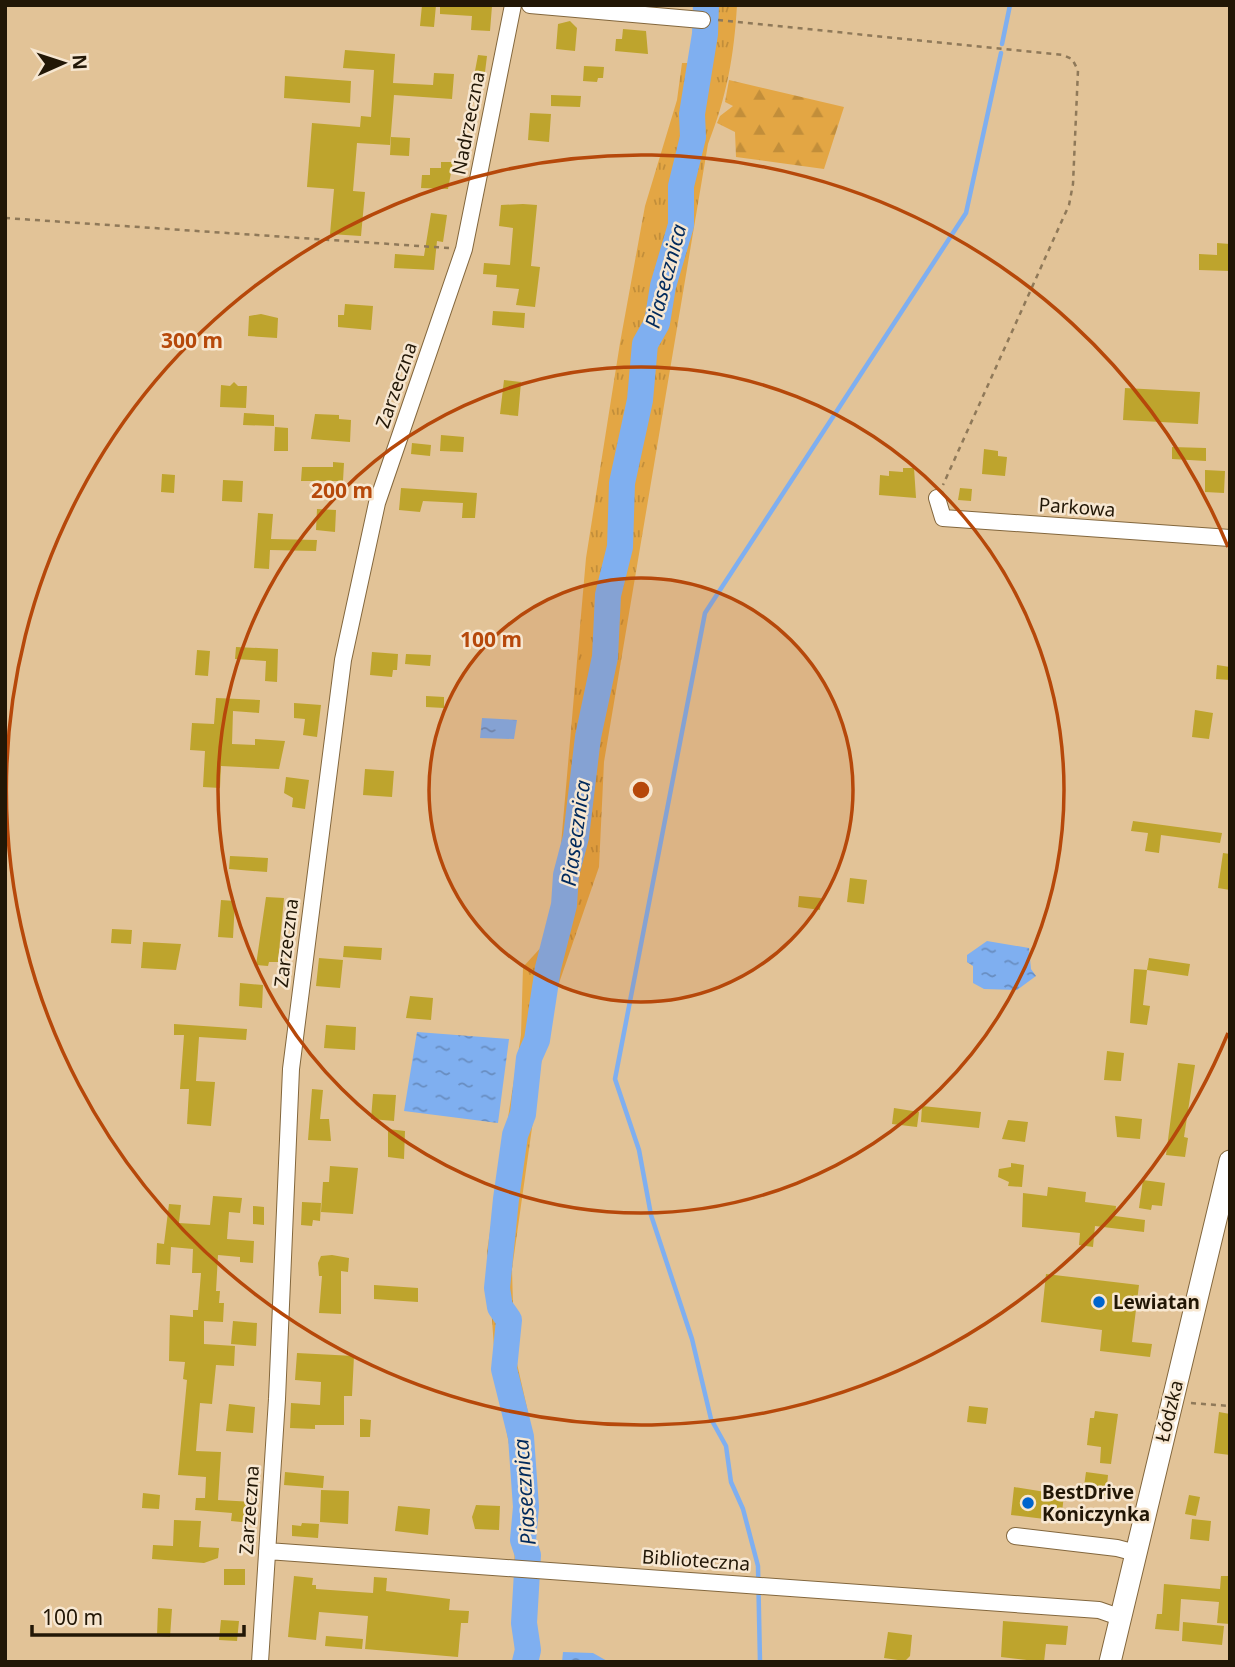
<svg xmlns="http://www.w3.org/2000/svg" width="1235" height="1667" viewBox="0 0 1235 1667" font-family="'Noto Sans',sans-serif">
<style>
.grass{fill:url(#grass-tufts)}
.forest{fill:url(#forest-firs)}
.water{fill:url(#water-ripples)}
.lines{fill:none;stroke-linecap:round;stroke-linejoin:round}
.stream{stroke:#7faff0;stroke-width:4.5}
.river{stroke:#7faff0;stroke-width:26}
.building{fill:#bea42d}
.minor-casing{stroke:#83673d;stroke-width:18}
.major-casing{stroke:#83673d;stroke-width:23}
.path{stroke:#8f7959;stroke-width:2.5;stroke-dasharray:5 5;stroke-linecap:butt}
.minor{stroke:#fff;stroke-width:16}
.major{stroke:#fff;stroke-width:21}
.ring{fill:none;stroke:#b6480a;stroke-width:3.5}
.poi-dot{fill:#0065ce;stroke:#f7e7d1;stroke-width:2.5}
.labels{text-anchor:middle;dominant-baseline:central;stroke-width:5;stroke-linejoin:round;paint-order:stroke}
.street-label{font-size:19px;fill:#221706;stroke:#f7e7d1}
.poi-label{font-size:19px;font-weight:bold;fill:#221706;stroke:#f7e7d1;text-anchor:start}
.water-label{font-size:21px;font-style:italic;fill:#012a5c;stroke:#f7e7d1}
.centre{fill:#b6480a;stroke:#f7e7d1;stroke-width:3.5}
.ring-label{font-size:21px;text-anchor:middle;font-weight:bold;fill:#b6480a;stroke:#f7e7d1;stroke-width:5;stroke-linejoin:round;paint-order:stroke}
</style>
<defs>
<pattern id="grass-tufts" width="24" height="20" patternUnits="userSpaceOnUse" patternTransform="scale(1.75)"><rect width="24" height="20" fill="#e3a644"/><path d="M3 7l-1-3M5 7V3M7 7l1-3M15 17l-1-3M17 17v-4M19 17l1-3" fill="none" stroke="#c28e3a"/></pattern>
<pattern id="forest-firs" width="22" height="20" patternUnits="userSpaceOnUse" patternTransform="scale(1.75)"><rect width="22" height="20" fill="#e3a644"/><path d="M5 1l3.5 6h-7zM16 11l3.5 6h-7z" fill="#c28e3a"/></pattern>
<pattern id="water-ripples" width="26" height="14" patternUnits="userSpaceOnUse" patternTransform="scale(1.75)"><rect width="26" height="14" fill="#7faff0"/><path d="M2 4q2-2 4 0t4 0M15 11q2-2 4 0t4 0" fill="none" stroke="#688dc0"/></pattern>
</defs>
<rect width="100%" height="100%" fill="#e2c397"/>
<path class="grass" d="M 695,5 L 737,5 C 734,56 727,96 708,144 L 604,762 L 599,867 L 548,1015 L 512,1269 L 513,1305 L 519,1320 L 516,1359 L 528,1412 L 535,1560 L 533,1662 L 515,1662 L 514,1471 L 496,1375 L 487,1251 L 521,1035 L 523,967 L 544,944 L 559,867 L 586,558 L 620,343 L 645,206 L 677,100 L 682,63 L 693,63 Z"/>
<path class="forest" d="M 729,80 L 844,107 L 824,169 L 736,157 L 735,132 L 717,123 L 720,116 L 733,106 L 725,102 Z"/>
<path class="water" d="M 482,718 L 517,720 L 514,739 L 480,738 Z
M 987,941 L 1029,948 L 1031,969 L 1036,976 L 1017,990 L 984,989 L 973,983 L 973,966 L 967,962 L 967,955 Z
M 417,1032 L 509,1039 L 498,1123 L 404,1111 Z
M 563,1652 L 593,1653 L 609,1662 L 562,1662 Z"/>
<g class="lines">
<path class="stream" d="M 1002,44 L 1010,5
M 760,1662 L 758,1566 L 743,1509 L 731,1482 L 726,1446 L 711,1419 L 692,1339 L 651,1215 L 639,1150 L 615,1079 L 705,613 L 966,213 L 1001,53"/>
<path class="river" d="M 525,1662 L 528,1650 L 524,1623 L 528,1555 L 523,1540 L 526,1507 L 521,1437 L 504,1369 L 509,1320 L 500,1307 L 497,1288 L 506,1199 L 515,1135 L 523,1114 L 529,1058 L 537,1040 L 548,968 L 564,905 L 566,875 L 576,837 L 588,737 L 605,657 L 608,595 L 620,547 L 622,483 L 640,400 L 645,344 L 657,323 L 663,286 L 681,225 L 681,186 L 693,137 L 692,114 L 705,34 L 706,5"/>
</g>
<path class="building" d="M 422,5 L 436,5 L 434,27 L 420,26 Z
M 440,5 L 492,6 L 490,31 L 471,30 L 472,16 L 440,14 Z
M 570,21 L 577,28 L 575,51 L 556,49 L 558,24 Z
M 623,29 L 646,31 L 648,54 L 615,51 L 616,39 L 622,39 Z
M 345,50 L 395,54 L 393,83 L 433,85 L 434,73 L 454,74 L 452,99 L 394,95 L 390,145 L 357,143 L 353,191 L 365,192 L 361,236 L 330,234 L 334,189 L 307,187 L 312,123 L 360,127 L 361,116 L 371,117 L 374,70 L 343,68 Z
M 478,55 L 487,56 L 483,88 L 472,87 Z
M 584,66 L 604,67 L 603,78 L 598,78 L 597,82 L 583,81 Z
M 285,76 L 351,81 L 350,103 L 284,98 Z
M 551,95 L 581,96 L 580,107 L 551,106 Z
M 530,113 L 551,114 L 549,142 L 528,140 Z
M 391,137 L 410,138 L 409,156 L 390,155 Z
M 441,162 L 453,162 L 448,189 L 421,188 L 422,175 L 430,175 L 430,168 L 441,168 Z
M 523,204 L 537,205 L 531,266 L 540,267 L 535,307 L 516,305 L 519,289 L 496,287 L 497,275 L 483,274 L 484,263 L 510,265 L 513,228 L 499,226 L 501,205 Z
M 431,213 L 447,215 L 443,242 L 437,241 L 434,270 L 394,268 L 395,254 L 424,256 Z
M 1217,243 L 1230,244 L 1230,271 L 1199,270 L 1199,254 L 1217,255 Z
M 345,304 L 373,306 L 371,330 L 338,327 L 338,315 L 344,315 Z
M 493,311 L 525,313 L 524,328 L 492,325 Z
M 261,314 L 278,318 L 277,338 L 248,336 L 249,316 Z
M 504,380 L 521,382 L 518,416 L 500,414 Z
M 234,382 L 238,386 L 247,386 L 246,408 L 220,407 L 221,385 L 230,386 Z
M 1125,388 L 1200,392 L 1198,424 L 1123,420 Z
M 244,413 L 274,415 L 274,426 L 243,425 Z
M 315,414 L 339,415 L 339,419 L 351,420 L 350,442 L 311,439 Z
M 275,427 L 288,428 L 288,451 L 274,451 Z
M 441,435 L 464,437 L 463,452 L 440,451 Z
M 412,443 L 431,445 L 430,456 L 411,454 Z
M 1172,447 L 1206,448 L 1206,461 L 1172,459 Z
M 984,449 L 998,451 L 998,456 L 1007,457 L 1005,476 L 982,474 Z
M 333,462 L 344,463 L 343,481 L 301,481 L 302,467 L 333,467 Z
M 903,468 L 914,468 L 916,498 L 879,495 L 880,475 L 889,476 L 889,471 L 903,472 Z
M 1205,470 L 1225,471 L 1224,493 L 1205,492 Z
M 162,474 L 175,475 L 174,493 L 161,492 Z
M 223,480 L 243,481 L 242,502 L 222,501 Z
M 401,488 L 463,492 L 463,502 L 463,492 L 477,493 L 475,518 L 462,518 L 463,503 L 423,501 L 420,512 L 399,510 Z
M 960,488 L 972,489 L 971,501 L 958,500 Z
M 317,509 L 336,510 L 335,532 L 316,530 Z
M 258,513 L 273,514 L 271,539 L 317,540 L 316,551 L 270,550 L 269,569 L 254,568 Z
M 236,647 L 278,649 L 277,682 L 265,681 L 266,661 L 235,659 Z
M 197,650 L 210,651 L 208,676 L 195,675 Z
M 372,652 L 398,654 L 397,670 L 393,670 L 392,677 L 370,675 Z
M 406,654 L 431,655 L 430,666 L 405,664 Z
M 1217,665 L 1230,667 L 1230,680 L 1216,679 Z
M 426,696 L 444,697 L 444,708 L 426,707 Z
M 216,698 L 260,700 L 259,713 L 233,711 L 232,744 L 255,745 L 255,739 L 285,741 L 279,769 L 221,766 L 220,788 L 203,787 L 205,751 L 190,750 L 192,723 L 214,724 Z
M 294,703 L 321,705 L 317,737 L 303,735 L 305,719 L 294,718 Z
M 1195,710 L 1213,713 L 1209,739 L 1192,737 Z
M 365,769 L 394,771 L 392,797 L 363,795 Z
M 286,777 L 309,780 L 305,809 L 292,807 L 293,798 L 284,793 Z
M 1133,821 L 1222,833 L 1220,843 L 1161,835 L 1159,853 L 1145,851 L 1148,833 L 1131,831 Z
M 1223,853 L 1230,854 L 1230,890 L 1218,888 Z
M 230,856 L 268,858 L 267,872 L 229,869 Z
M 850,878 L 867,880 L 864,904 L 847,902 Z
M 799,896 L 821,898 L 820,910 L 798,907 Z
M 266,897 L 284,898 L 278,962 L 269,962 L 268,966 L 256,965 Z
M 221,900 L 235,901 L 233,938 L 218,937 Z
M 112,929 L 132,930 L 131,944 L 111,943 Z
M 143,942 L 181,944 L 176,970 L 141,968 Z
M 344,946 L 382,948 L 381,960 L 343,957 Z
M 319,958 L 343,960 L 340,988 L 316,986 Z
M 1149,958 L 1190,964 L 1188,976 L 1147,970 Z
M 1134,969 L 1147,970 L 1143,1005 L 1150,1006 L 1147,1025 L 1130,1023 Z
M 240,983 L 263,985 L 262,1008 L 239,1006 Z
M 410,996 L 433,998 L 431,1020 L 406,1018 Z
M 174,1024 L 247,1029 L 246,1040 L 199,1037 L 196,1081 L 215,1082 L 211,1126 L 187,1124 L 189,1089 L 180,1089 L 184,1035 L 174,1035 Z
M 326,1025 L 356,1027 L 355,1050 L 324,1048 Z
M 1107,1051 L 1124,1053 L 1121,1081 L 1104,1080 Z
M 1178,1063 L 1195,1065 L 1184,1137 L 1188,1138 L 1185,1157 L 1166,1155 Z
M 312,1089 L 323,1090 L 320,1119 L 329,1119 L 331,1141 L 308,1140 Z
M 373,1094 L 396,1095 L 394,1121 L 371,1119 Z
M 922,1106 L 981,1112 L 979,1128 L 921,1122 Z
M 894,1108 L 919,1112 L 917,1127 L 892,1124 Z
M 1115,1116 L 1142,1119 L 1140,1139 L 1117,1137 Z
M 1008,1120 L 1028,1122 L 1025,1142 L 1002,1139 Z
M 388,1129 L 405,1131 L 404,1159 L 388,1157 Z
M 1011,1163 L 1024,1165 L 1022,1187 L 1008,1186 L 1009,1182 L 998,1177 L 999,1169 L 1011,1167 Z
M 330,1166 L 358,1168 L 353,1214 L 321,1212 L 323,1182 L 329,1182 Z
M 1143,1180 L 1165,1183 L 1162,1206 L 1152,1205 L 1151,1210 L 1139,1208 Z
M 1048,1187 L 1086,1192 L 1085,1202 L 1116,1206 L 1115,1216 L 1145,1220 L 1144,1232 L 1095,1226 L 1093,1247 L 1079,1245 L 1080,1233 L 1022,1227 L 1023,1193 L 1047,1196 Z
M 213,1196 L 242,1198 L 240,1213 L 229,1212 L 227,1239 L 254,1241 L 253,1263 L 240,1262 L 240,1257 L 218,1255 L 216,1291 L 220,1291 L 219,1303 L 224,1303 L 223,1322 L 204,1321 L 204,1344 L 235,1346 L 234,1366 L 216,1365 L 212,1404 L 200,1403 L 196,1451 L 221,1452 L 218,1500 L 254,1502 L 252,1523 L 231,1521 L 232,1513 L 195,1510 L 196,1498 L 205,1498 L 206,1477 L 178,1475 L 187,1380 L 183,1379 L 185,1362 L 169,1361 L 170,1315 L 193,1317 L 193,1310 L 198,1310 L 201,1273 L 192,1273 L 193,1249 L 171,1247 L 170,1265 L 156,1264 L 157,1243 L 164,1244 L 169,1204 L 181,1205 L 179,1223 L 210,1225 Z
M 302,1202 L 321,1203 L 320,1221 L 313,1220 L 312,1226 L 301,1225 Z
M 253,1206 L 264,1207 L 264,1225 L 253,1224 Z
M 332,1255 L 349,1258 L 348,1272 L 341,1271 L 341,1314 L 319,1313 L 322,1276 L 319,1276 L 318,1263 L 321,1256 Z
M 1046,1274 L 1139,1285 L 1132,1342 L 1152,1344 L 1150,1357 L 1100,1351 L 1102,1330 L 1041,1322 Z
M 374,1285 L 418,1288 L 418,1302 L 374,1299 Z
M 233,1321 L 257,1323 L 256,1346 L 231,1344 Z
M 297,1353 L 354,1356 L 352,1396 L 344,1396 L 344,1425 L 315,1425 L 315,1429 L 290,1428 L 291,1403 L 320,1405 L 321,1382 L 295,1380 Z
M 229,1404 L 255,1407 L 253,1433 L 226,1431 Z
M 969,1406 L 988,1408 L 986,1424 L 967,1422 Z
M 1095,1411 L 1118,1414 L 1111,1464 L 1100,1463 L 1101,1447 L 1087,1445 L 1090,1418 L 1094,1418 Z
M 1219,1412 L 1230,1414 L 1230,1455 L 1214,1453 Z
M 360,1419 L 371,1420 L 370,1437 L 360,1437 Z
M 285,1472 L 324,1476 L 323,1488 L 284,1485 Z
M 1086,1472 L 1108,1475 L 1106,1496 L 1083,1493 Z
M 1014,1487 L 1064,1495 L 1061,1521 L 1011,1515 Z
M 321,1490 L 349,1491 L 348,1524 L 320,1522 Z
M 143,1493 L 160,1495 L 159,1509 L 142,1508 Z
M 1189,1495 L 1200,1497 L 1196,1516 L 1185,1514 Z
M 476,1505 L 500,1506 L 499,1530 L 475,1529 L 472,1517 Z
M 398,1506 L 430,1509 L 428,1535 L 395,1531 Z
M 1192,1519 L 1211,1521 L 1209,1541 L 1190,1539 Z
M 174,1520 L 201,1521 L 199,1547 L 219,1548 L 218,1558 L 204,1563 L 152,1559 L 153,1545 L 173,1546 Z
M 302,1523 L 319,1524 L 318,1538 L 292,1536 L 292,1525 L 301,1526 Z
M 224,1569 L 245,1569 L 245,1585 L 224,1585 Z
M 294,1576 L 313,1578 L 312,1585 L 316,1585 L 316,1589 L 373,1593 L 374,1577 L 387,1578 L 386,1591 L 450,1599 L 449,1610 L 469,1611 L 468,1623 L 461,1623 L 458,1657 L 365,1649 L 368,1616 L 319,1612 L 316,1640 L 288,1637 Z
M 1221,1576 L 1230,1576 L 1230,1624 L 1217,1623 L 1219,1602 L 1181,1599 L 1179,1631 L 1155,1629 L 1157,1614 L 1162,1614 L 1164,1584 L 1220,1589 Z
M 158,1608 L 172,1609 L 170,1637 L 157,1636 Z
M 221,1620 L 239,1621 L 237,1641 L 219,1640 Z
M 1003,1621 L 1068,1626 L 1066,1645 L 1046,1644 L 1044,1662 L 1001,1657 Z
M 1183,1622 L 1224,1626 L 1222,1645 L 1182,1641 Z
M 888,1632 L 912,1635 L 910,1656 L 905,1661 L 884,1658 Z
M 326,1636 L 363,1639 L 362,1649 L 325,1646 Z"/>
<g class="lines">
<g class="minor-casing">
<path id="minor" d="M 530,5 L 702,20
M 937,498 L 943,518 L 1230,538
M 1015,1536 L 1117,1548 L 1136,1553
M 267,1551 L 1099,1610 L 1122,1618
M 260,1662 L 277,1399 L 291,1069 L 343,660 L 377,503 L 464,249 L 513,5"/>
</g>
<g class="major-casing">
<path id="major" d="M 1110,1662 L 1230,1161"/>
</g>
<path class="path" d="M 718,20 L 1063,55 L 1072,59 L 1078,70 L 1073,184 L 1069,205 L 943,485
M 5,218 L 449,248
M 1191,1403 L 1230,1406"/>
<use href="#minor" class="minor"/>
<use href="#major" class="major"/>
</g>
<circle cx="641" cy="790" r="212" fill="#b6480a" fill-opacity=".12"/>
<g class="ring">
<circle cx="641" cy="790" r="212"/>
<circle cx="641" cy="790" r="423"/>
<path d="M1228 1033A635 635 0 1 1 1228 547"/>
</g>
<g class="poi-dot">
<circle cx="1099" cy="1302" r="7"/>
<circle cx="1028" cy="1503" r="7"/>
</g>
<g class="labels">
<g class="street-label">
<text transform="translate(468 123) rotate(-79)">Nadrzeczna</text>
<text transform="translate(396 385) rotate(-71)">Zarzeczna</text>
<text transform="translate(1077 507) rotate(4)">Parkowa</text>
<text transform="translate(286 943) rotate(-83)">Zarzeczna</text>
<text transform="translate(1169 1411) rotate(-76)">Łódzka</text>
<text transform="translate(249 1510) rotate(-86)">Zarzeczna</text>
<text transform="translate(696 1560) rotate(4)">Biblioteczna</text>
</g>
<g class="poi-label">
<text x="1113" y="1302">Lewiatan</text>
<text x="1042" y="1492">BestDrive<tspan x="1042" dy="22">Koniczynka</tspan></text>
</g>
<g class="water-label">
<text transform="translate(665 276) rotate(-75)">Piasecznica</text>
<text transform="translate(575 833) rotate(-82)">Piasecznica</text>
<text transform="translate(524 1492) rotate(-94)">Piasecznica</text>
</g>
</g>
<circle cx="641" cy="790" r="10" class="centre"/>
<g class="ring-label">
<text x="192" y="348">300 m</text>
<text x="342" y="498">200 m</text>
<text x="491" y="647">100 m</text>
</g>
<rect width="1235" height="1667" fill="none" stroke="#221706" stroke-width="14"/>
<g transform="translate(63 63) rotate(87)" stroke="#f7e7d1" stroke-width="5" paint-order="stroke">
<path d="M0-5L12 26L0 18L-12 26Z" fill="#221706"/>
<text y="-10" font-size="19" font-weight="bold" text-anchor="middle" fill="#221706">N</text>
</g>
<path d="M32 1625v10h212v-10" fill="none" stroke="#221706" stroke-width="3.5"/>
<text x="42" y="1625" font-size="21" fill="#221706" stroke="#f7e7d1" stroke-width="5" paint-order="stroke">100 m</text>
</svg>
